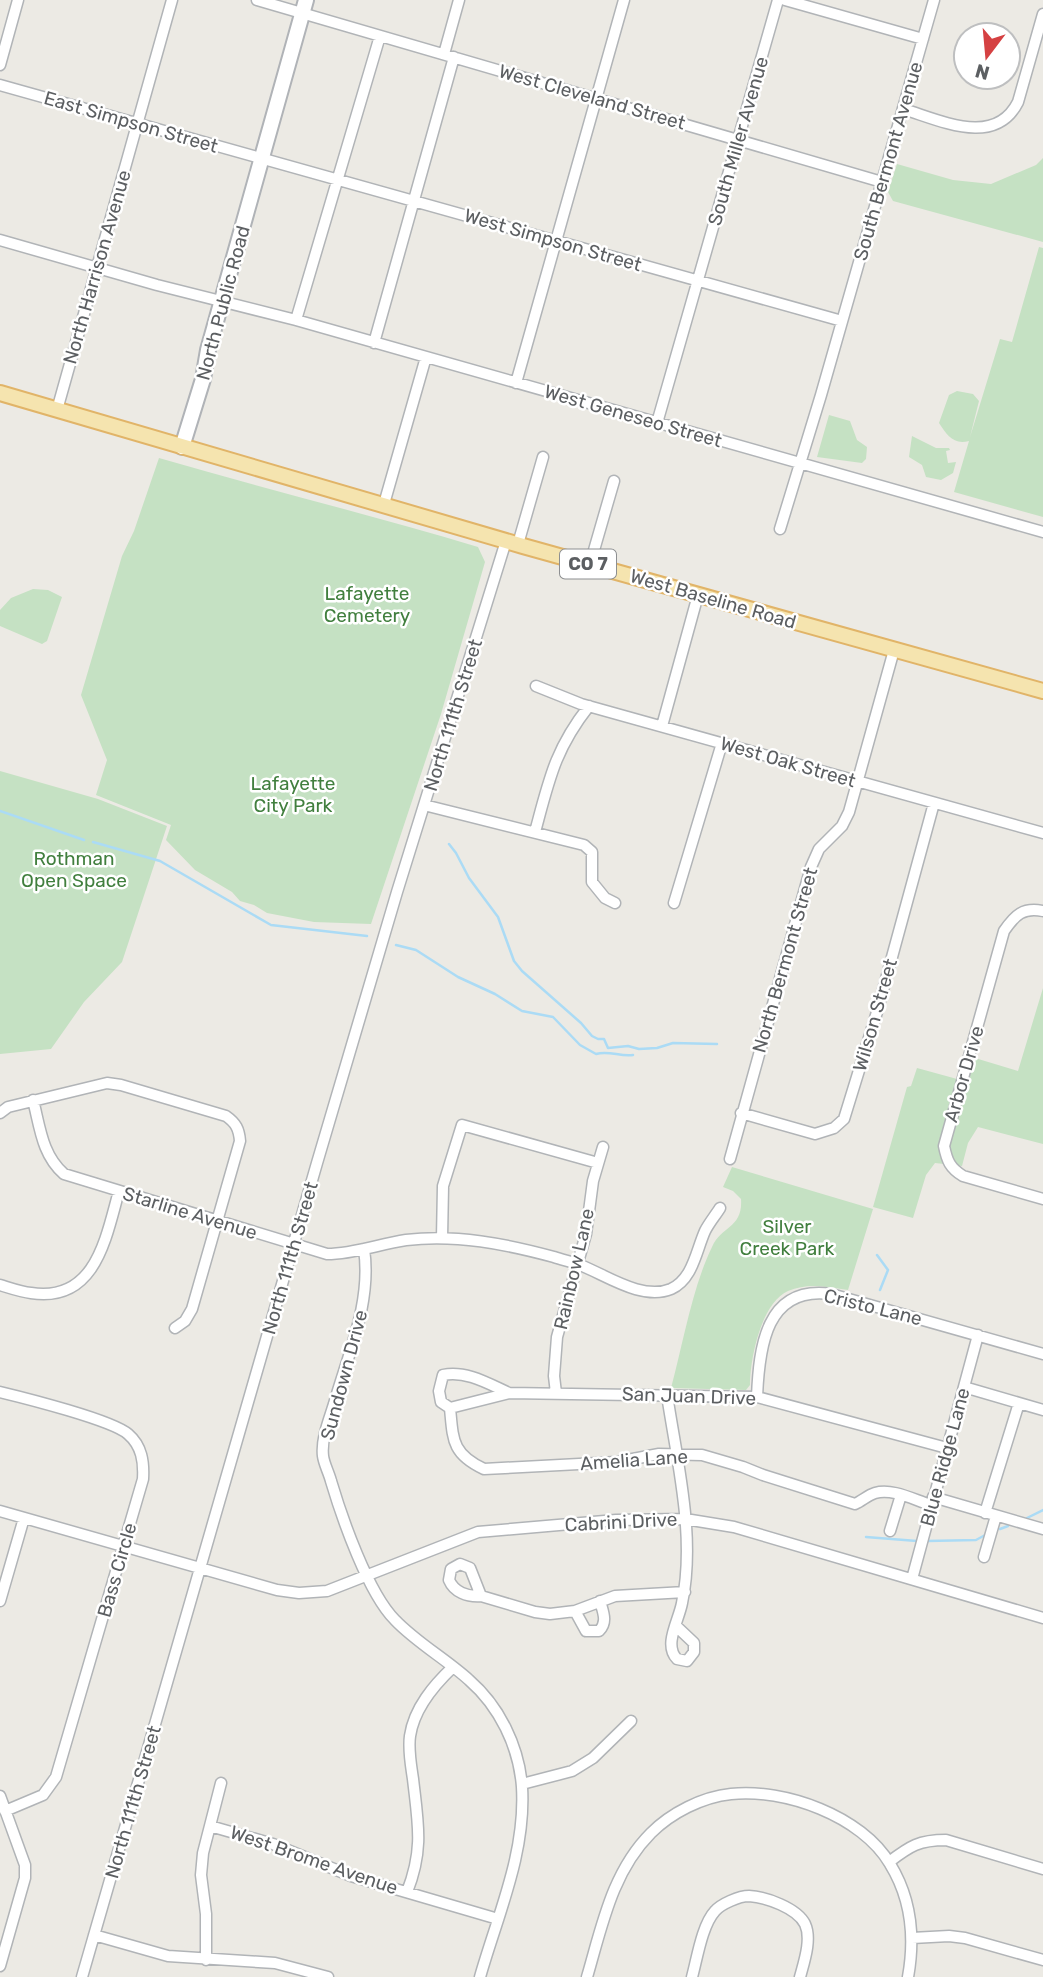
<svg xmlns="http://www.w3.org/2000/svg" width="1043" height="1977" viewBox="0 0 1043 1977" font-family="Rubik,sans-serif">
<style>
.green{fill:#c5e1c3}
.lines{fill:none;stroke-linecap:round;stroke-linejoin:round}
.stream{stroke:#abdbf5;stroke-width:2.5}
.street-casing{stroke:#b1b4b7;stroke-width:13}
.secondary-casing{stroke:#b0b3b7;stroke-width:18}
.primary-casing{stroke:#e1b468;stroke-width:18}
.street{stroke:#fff;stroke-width:10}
.secondary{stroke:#fff;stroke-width:14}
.primary{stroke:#f5e4af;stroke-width:14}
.labels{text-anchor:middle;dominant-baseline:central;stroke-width:5;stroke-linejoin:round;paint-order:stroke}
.shield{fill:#fff;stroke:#8d8f91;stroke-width:2}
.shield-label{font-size:18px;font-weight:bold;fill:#5c5f62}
.street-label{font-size:19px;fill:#5c5f62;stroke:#fff}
.park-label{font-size:19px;fill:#417f3e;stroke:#fff}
</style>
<rect width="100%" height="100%" fill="#eceae4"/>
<path class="green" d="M 1043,158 L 1043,242 L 893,201 L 888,192 L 897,164 L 953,180 L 991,184 L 1036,165 Z
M 1039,247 L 1043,248 L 1043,517 L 954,492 L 969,441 C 953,445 947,435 939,423 L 949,395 L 957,391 L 973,394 L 979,401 L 970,437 L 1000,339 L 1012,342 Z
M 829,415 L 850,421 L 857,440 L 867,447 L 866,459 L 862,463 L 817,457 Z
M 912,436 L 936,448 L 949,448 L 950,450 L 946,451 L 948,463 L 956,462 L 953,473 L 941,480 L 926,477 L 922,465 L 909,457 Z
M 159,458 C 265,489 372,515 478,547 L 485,562 L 441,714 L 371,924 L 314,922 L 267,913 L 254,905 L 240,901 L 232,892 L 195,870 L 166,840 L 171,825 L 96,795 L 107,760 L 81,695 L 122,556 L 134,531 Z
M 33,589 L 48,590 L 62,597 L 47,641 L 42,644 L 0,626 L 0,610 L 11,598 Z
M 0,771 L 98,799 L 167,826 L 122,962 L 84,1002 L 51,1049 L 0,1054 Z
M 1043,988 L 1043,1144 L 978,1127 L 968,1143 L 962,1166 L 935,1163 L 926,1175 L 913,1218 L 873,1207 L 907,1087 L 911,1086 L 917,1068 L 968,1082 L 975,1058 L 1018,1071 Z
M 732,1167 L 873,1209 L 848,1290 C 829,1287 808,1282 788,1291 C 761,1303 750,1359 750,1385 L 746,1390 L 671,1388 C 683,1344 692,1288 712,1247 C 722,1225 743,1228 741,1199 L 733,1191 L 723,1187 Z"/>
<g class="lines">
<path class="stream" d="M 0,811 L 84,840
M 93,842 L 160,861 L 271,925 L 367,936
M 449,844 L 456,853 L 469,878 L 498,917 L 514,961 L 522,971 L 581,1023 L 592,1036 L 598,1039 L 604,1039 L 608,1048 L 628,1046 L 639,1049 L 657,1048 L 673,1043 L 717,1044
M 396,945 L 416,950 L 458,977 L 495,994 L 522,1011 L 553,1017 L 580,1045 L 596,1054 C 609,1050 620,1057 633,1055
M 877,1255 L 888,1270 L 880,1290
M 1027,1518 L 1043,1510
M 1000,1529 L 1008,1526
M 866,1537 L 917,1541
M 927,1541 L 976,1540 L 987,1534"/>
<g class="street-casing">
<path id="street" d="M 257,0 L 882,182
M 785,0 L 923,39
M 444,54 L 459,0
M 0,65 L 18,0
M 0,85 L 842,321
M 903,109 C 940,120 995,148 1018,102 L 1043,14
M 0,240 L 157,285 L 296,320 L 1043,532
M 296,320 L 380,36
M 374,343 L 454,57
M 516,383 L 624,0
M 57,410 L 172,0
M 657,423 L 778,0
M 384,504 L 426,357
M 780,529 L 821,395 L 934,0
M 518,544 L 543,457
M 590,564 L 614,481
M 536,686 L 581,704 L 1043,833
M 662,726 L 698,595
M 424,805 L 584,845 L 592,852 L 592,882 L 605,898 L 615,903
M 535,832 C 549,780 555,749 589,706
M 674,903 L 722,743
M 1043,911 C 1023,907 1015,915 1004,931 L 944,1146 C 947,1161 950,1168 963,1176 L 1043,1199
M 33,1100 C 40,1127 42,1155 64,1174 L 327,1254 C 354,1254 379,1244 406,1240 C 456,1234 506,1244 554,1257 C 563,1260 572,1262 580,1265 C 606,1275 642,1301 671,1289 C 693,1279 696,1251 705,1231 C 709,1223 715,1216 720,1208
M 0,1113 L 8,1107 L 107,1083 L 121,1085 L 226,1116 C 236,1123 239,1129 240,1141 L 192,1309 L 185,1321 L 175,1328
M 741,1113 L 815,1134 L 834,1128 L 844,1119 L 877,1012 L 934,803
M 730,1159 L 811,867 L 819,849 L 842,826 L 849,812 L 894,650
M 442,1238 L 443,1186 L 462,1125 L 598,1163
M 364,1249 C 372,1302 348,1354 334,1404 C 329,1420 321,1439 323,1456 C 324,1464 329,1473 331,1481 C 342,1518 368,1593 395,1620 C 417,1643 446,1659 469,1680 C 499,1706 519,1746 522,1787 C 526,1853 498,1914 480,1977
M 0,1285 C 10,1288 21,1292 31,1293 C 96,1303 106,1237 119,1191
M 964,1387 L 1043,1410
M 0,1392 C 25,1398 112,1420 128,1434 C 142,1446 144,1462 143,1479 L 56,1777 L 43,1795 L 5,1811
M 509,1393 C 489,1384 466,1370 443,1375 L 439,1391 L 441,1402 L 450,1408 L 509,1393 L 757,1397 L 947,1448
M 556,1393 L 554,1376 L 557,1337 L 586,1234 L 593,1181 L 603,1147
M 667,1395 C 677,1461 696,1537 682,1603 C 679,1620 663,1645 677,1659 L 687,1661 L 694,1652 L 694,1643 L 676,1626
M 757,1397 C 759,1347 766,1285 831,1294 L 1043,1354
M 450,1408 C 453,1440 452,1454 484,1469 L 617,1462 L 659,1454 L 702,1455 L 743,1467 L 763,1475 L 855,1504 C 862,1501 868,1495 875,1493 C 893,1488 914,1500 931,1505
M 933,1497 L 1043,1529
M 0,1511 L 277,1590 L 299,1593 L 327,1591 L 478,1532 L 616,1520 L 685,1519 L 734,1527 L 1043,1618
M 985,1513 L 1019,1403
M 890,1531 L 901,1495
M 984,1557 L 996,1516
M 912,1579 L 978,1335
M 481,1596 C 467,1597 454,1592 449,1580 L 451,1569 L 460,1564 L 470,1568 L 481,1596 L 535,1612 L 550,1614 L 575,1611 L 615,1596 L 685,1592
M 0,1601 L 24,1518
M 575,1611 L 586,1631 L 599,1631 C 608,1622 603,1612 600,1601
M 522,1784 L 572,1771 L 593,1758 L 631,1721
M 0,1796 L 25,1865 L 25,1878 L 0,1966
M 210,1826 L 273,1844 L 351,1876 L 498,1919
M 889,1862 C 910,1846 919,1840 946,1840 L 1043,1869
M 407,1892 C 424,1849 418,1823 413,1779 C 411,1765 408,1750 410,1736 C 414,1708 434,1685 453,1667
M 94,1935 L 168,1956 L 275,1963 L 328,1977
M 912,1938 L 949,1936 L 965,1938 L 1043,1960
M 206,1960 L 206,1914 L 201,1875 L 203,1853 L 221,1783
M 82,1977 L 317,1163 L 397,892 L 506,541
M 587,1977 C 602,1926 612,1872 651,1833 C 671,1813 702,1797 731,1794 C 784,1788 862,1816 890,1864 C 911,1898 915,1938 908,1977
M 692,1977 C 697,1959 702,1925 715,1911 C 721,1904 739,1896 749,1896 C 766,1897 797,1908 805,1924 C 812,1939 804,1962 800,1977"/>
</g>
<g class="secondary-casing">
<path id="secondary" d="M 182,447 L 203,379 L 208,350 L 306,0"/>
</g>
<g class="primary-casing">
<path id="primary" d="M 0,393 L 523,546 L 1043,691"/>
</g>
<use href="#street" class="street"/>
<use href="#secondary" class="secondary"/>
<use href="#primary" class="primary"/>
</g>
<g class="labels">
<rect class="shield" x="560" y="549.5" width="56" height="29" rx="5"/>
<g class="shield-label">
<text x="588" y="564">CO 7</text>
</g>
<g class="street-label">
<text transform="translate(592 97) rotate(16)">West Cleveland Street</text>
<text transform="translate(131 122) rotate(16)">East Simpson Street</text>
<text transform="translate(738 141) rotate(-74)">South Miller Avenue</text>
<text transform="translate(888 161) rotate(-74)">South Bermont Avenue</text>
<text transform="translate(553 240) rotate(16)">West Simpson Street</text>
<text transform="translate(97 267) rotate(-74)">North Harrison Avenue</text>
<text transform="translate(223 303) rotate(-75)">North Public Road</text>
<text transform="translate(633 416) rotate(16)">West Geneseo Street</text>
<text transform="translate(713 599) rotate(16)">West Baseline Road</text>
<text transform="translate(453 715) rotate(-73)">North 111th Street</text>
<text transform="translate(788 762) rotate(16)">West Oak Street</text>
<text transform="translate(785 960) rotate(-74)">North Bermont Street</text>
<text transform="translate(875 1015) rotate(-74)">Wilson Street</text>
<text transform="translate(964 1074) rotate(-74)">Arbor Drive</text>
<text transform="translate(190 1213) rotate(17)">Starline Avenue</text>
<text transform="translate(290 1258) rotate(-74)">North 111th Street</text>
<text transform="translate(574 1269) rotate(-77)">Rainbow Lane</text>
<text transform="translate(873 1307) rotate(14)">Cristo Lane</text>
<text transform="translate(344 1375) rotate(-75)">Sundown Drive</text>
<text transform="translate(689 1396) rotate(2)">San Juan Drive</text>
<text transform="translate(945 1457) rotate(-75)">Blue Ridge Lane</text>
<text transform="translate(634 1460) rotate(-4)">Amelia Lane</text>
<text transform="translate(621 1522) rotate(-3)">Cabrini Drive</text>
<text transform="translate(117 1570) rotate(-74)">Bass Circle</text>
<text transform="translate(133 1802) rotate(-74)">North 111th Street</text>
<text transform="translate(314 1860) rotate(19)">West Brome Avenue</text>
</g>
<g class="park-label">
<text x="367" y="593">Lafayette<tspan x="367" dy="22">Cemetery</tspan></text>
<text x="293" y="783">Lafayette<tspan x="293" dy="22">City Park</tspan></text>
<text x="74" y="858">Rothman<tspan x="74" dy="22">Open Space</tspan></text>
<text x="787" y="1226">Silver<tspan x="787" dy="22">Creek Park</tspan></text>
</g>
</g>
<g transform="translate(987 56) rotate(196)"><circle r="33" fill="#ffffff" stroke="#bebfc0" stroke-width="2"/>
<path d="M0-5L12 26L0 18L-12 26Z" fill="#d54142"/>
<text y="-10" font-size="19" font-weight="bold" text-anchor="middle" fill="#5c5f62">N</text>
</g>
</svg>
